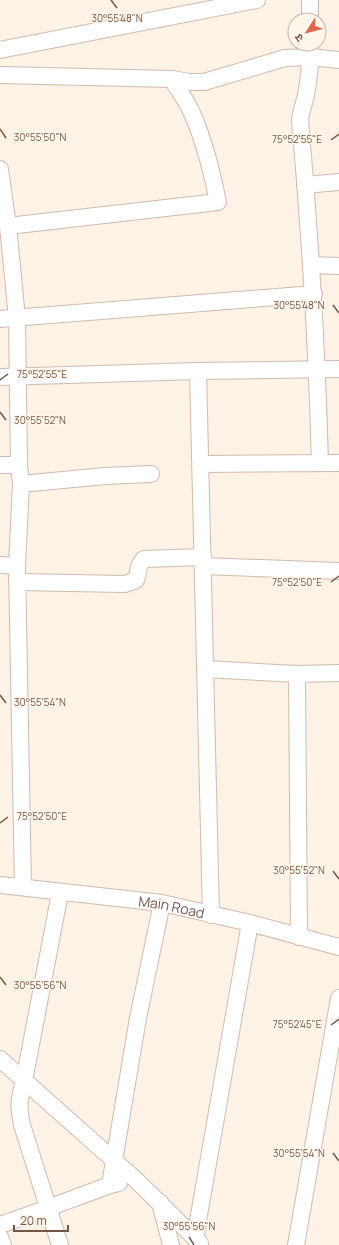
<svg xmlns="http://www.w3.org/2000/svg" width="339" height="1245" viewBox="0 0 339 1245" font-family="Manrope,'Noto Sans Devanagari',sans-serif">
<style>
.lines{fill:none;stroke-linecap:round;stroke-linejoin:round}
.street-casing{stroke:#d0bbae;stroke-width:18}
.street{stroke:#fff;stroke-width:16}
.ticks{fill:none;stroke:#75574a;stroke-width:1.5}
.labels{text-anchor:middle;dominant-baseline:central;stroke-width:3;stroke-linejoin:round;paint-order:stroke}
.street-label{font-size:14px;fill:#75574a;stroke:#fff6eb}
.ticks-label{font-size:10px;text-anchor:middle;fill:#75574a;stroke:#fff6eb;stroke-width:3;stroke-linejoin:round;paint-order:stroke}
</style>
<rect width="100%" height="100%" fill="#fcf2e5"/>
<g class="lines">
<g class="street-casing">
<g id="street">
<path d="M 310,0 L 310,20"/>
<path d="M 310,44 C 311,61 309,79 306,95 C 304,104 301,111 300,120 C 310,234 317,348 320,463"/>
<path d="M 0,50 L 257,0"/>
<path d="M 0,75 L 172,79 L 189,82 L 204,82 L 285,58 L 311,57 L 339,60"/>
<path d="M 0,169 L 8,226 L 17,318 L 19,465 L 21,484 L 17,566 L 23,887"/>
<path d="M 305,185 L 339,182"/>
<path d="M 8,226 L 218,202 C 212,172 202,132 188,105 C 183,96 177,88 172,79"/>
<path d="M 311,265 L 339,266"/>
<path d="M 0,319 L 314,294"/>
<path d="M 198,371 L 211,915"/>
<path d="M 0,377 L 198,371 L 339,369"/>
<path d="M 201,464 L 339,463"/>
<path d="M 0,465 L 19,465"/>
<path d="M 21,484 L 105,476 L 151,474"/>
<path d="M 0,565 L 17,566"/>
<path d="M 203,566 L 339,571"/>
<path d="M 17,582 L 125,584 L 136,580 C 139,572 137,565 144,559 L 203,557"/>
<path d="M 205,669 L 297,674"/>
<path id="s1" d="M 0,885 L 162,903 L 250,923 L 339,947"/>
<path d="M 60,893 L 24,1081 C 19,1099 18,1106 22,1125 L 60,1245"/>
<path d="M 299,937 L 297,674 L 339,673"/>
<path d="M 0,1059 L 136,1180 L 200,1243"/>
<path d="M 110,1185 L 138,1018 L 162,903"/>
<path d="M 160,1202 L 171,1245"/>
<path d="M 0,1225 L 48,1208 L 110,1185 L 119,1183"/>
<path d="M 0,1237 L 3,1245"/>
<path d="M 195,1238 L 250,923"/>
<path d="M 296,1245 L 339,998"/>
</g>
</g>
<use href="#street" class="street"/>
</g>
<path class="ticks" d="M 111,0 L 117,8M 0,129 L 6,138M 331,140 L 339,134M 333,305 L 339,313M 0,380 L 8,374M 0,412 L 6,420M 331,582 L 339,576M 0,695 L 6,703M 0,823 L 8,817M 333,871 L 339,879M 0,977 L 6,985M 331,1025 L 339,1019M 333,1153 L 339,1161M 189,1237 L 194,1245"/>
<g class="labels">
<g class="street-label">
<text stroke="none"><textPath href="#s1" startOffset="173">Main Road</textPath></text>
</g>
</g>
<g class="ticks-label">
<text x="117" y="22">30°55'48"N</text>
<text x="40" y="141">30°55'50"N</text>
<text x="297" y="143">75°52'55"E</text>
<text x="299" y="309">30°55'48"N</text>
<text x="42" y="378">75°52'55"E</text>
<text x="40" y="424">30°55'52"N</text>
<text x="297" y="586">75°52'50"E</text>
<text x="40" y="706">30°55'54"N</text>
<text x="42" y="820">75°52'50"E</text>
<text x="299" y="874">30°55'52"N</text>
<text x="40" y="989">30°55'56"N</text>
<text x="297" y="1028">75°52'45"E</text>
<text x="299" y="1157">30°55'54"N</text>
<text x="189" y="1230">30°55'56"N</text>
</g>
<g transform="translate(307 32) rotate(234)"><circle r="19" fill="#fff6eb" stroke="#c8b6ab"/>
<path d="M0-3L7 15L0 10L-7 15Z" fill="#e5654b"/>
<text y="-6" font-size="11" font-weight="bold" text-anchor="middle" fill="#75574a">उ</text>
</g>
<path d="M14 1225v6h54v-6" fill="none" stroke="#75574a" stroke-width="2"/>
<text x="20" y="1225" font-size="12" fill="#75574a" stroke="#fff6eb" stroke-width="3" paint-order="stroke">20 m</text>
</svg>
